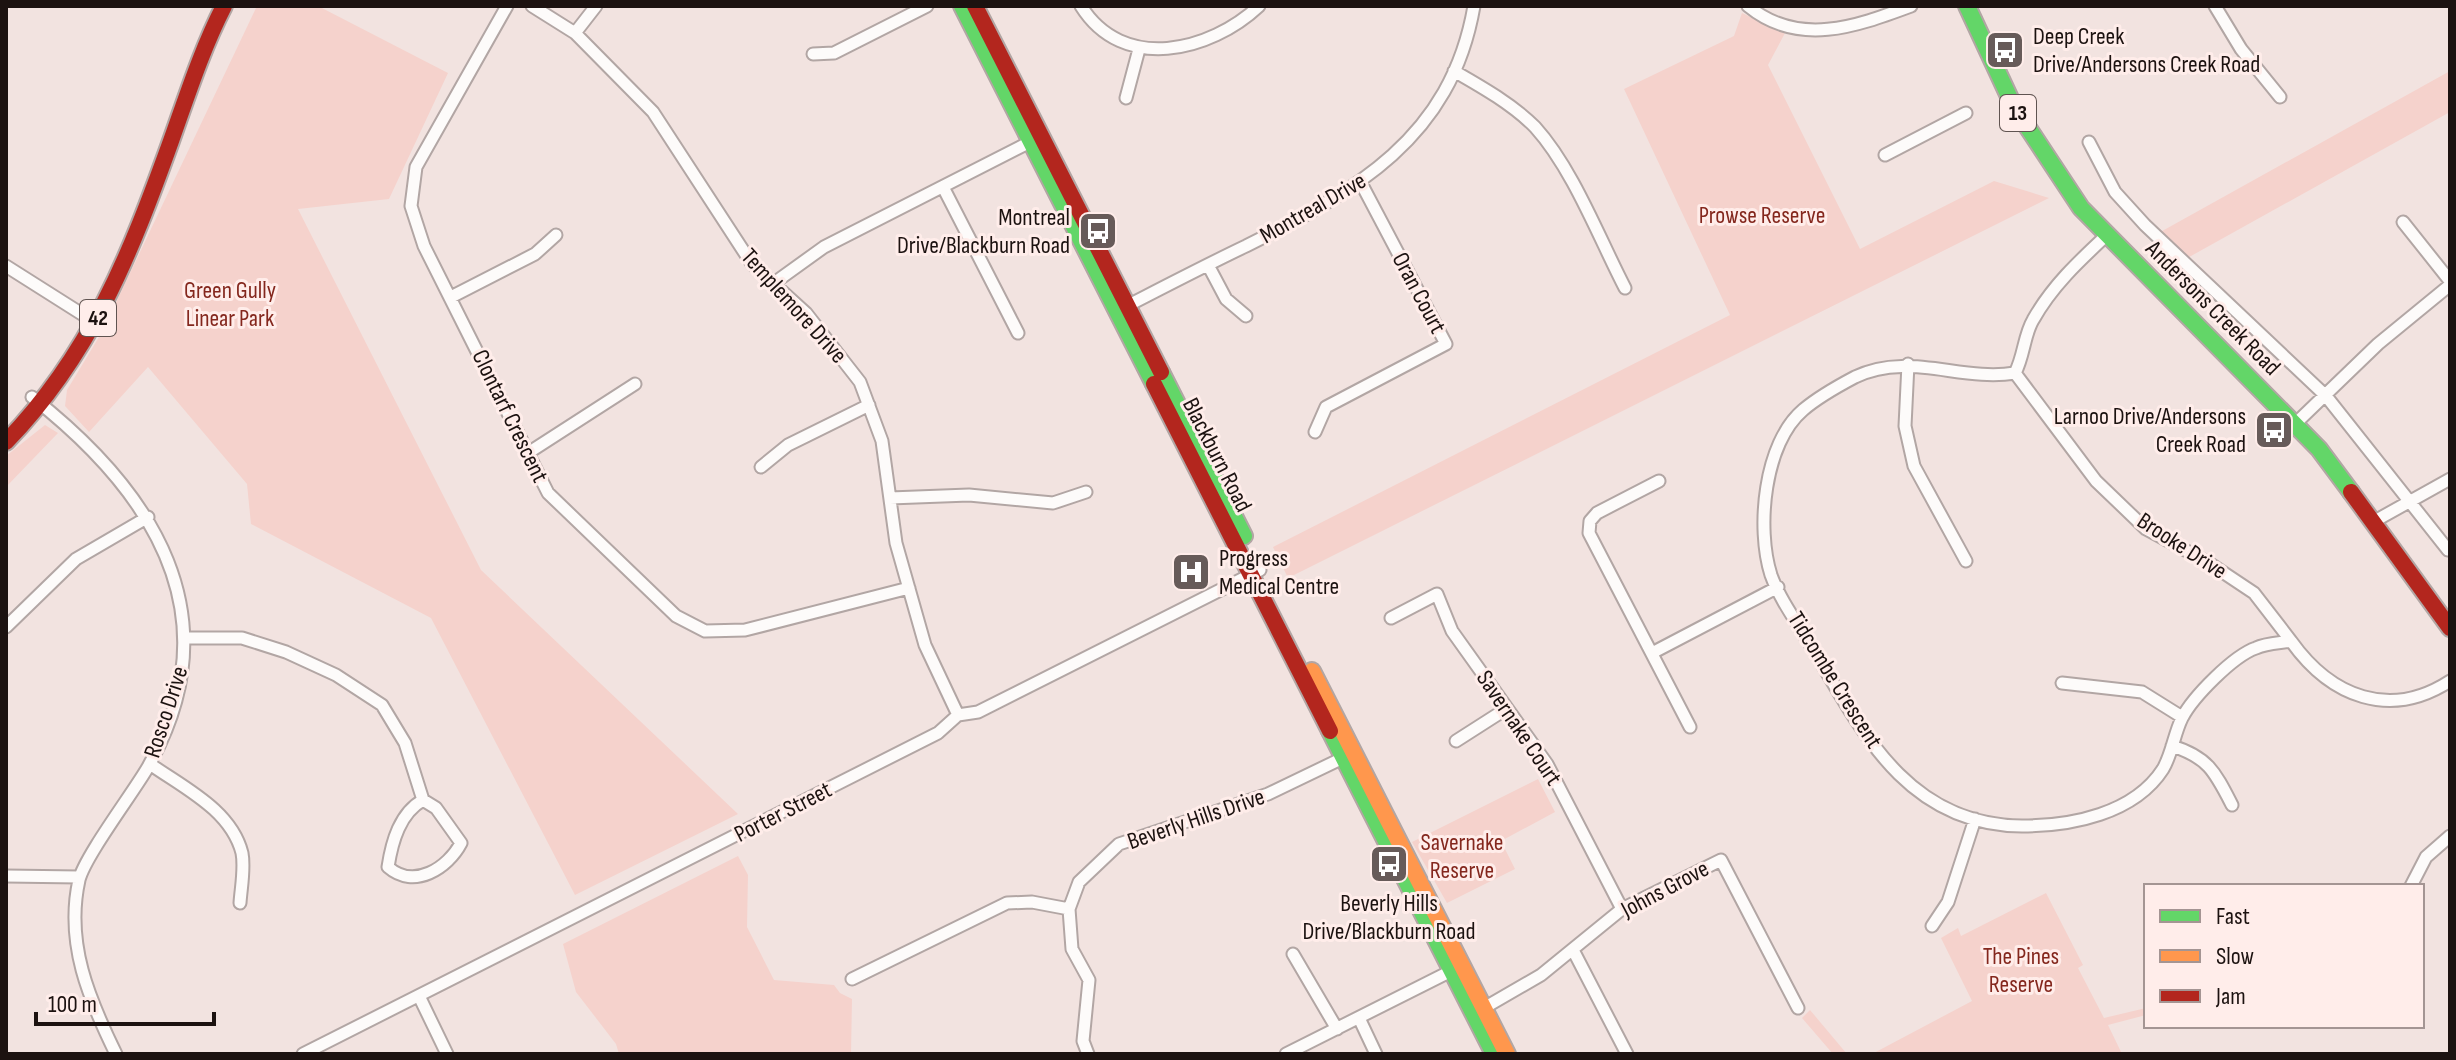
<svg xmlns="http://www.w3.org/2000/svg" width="2456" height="1060" viewBox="0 0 2456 1060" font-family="'Sofia Sans Condensed',sans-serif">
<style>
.green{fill:#f5d2cc}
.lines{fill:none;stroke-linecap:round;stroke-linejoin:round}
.street-casing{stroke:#b2a6a4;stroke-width:15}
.fast-casing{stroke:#b2a6a4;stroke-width:20}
.slow-casing{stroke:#b2a6a4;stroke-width:20}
.jam-casing{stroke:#b2a6a4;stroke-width:20}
.street{stroke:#fdfbfa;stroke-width:11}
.fast{stroke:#63d668;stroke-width:16}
.slow{stroke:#ff974d;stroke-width:16}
.jam{stroke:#b3261e;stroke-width:16}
.labels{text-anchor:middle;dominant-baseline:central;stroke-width:6;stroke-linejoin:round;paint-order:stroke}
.shield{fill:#ffedea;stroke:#605451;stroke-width:2}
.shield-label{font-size:22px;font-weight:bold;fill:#1c1210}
.poi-label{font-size:24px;fill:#1c1210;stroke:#ffedea;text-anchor:start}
.street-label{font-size:24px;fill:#1c1210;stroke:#ffedea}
.park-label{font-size:24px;fill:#84271d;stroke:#ffedea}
</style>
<rect width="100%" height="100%" fill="#f2e3e0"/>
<path class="green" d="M 257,6 L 318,6 L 448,73 L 389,199 L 298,209 L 481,570 L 738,814 L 575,895 L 431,618 L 251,524 L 247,484 L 148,367 L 89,432 L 65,406 L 67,390 L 102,332 Z
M 1742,13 L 1785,33 L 1768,65 L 1860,249 L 1994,181 L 2049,198 L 1288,578 L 1273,547 L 1730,315 L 1624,89 L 1734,36 Z
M 2450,71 L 2450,112 L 2182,261 L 2155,235 Z
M 45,425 L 58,433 L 6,487 L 6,456 Z
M 1538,779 L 1555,812 L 1501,841 L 1515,869 L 1447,903 L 1412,842 Z
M 738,856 L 748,875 L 747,927 L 774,980 L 834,985 L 840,993 L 852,999 L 851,1054 L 619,1054 L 616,1044 L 576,992 L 563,944 Z
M 2046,893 L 2083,965 L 2078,968 L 2104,1018 L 2146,1008 L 2146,1015 L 2108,1025 L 2122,1054 L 1872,1054 L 1972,1001 L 1941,938 L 1958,928 L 1961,936 Z
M 1810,1010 L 1847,1054 L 1833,1054 L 1802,1018 Z"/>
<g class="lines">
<g class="street-casing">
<path id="street" d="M 507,6 L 416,167 L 411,206 L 424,246 L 548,493 L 676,616 L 705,631 L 745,630 L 909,588
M 532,6 L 575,33 L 653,112 L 752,264 L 806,313 L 860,382 L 882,441 L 896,543 L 925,645 L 958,715
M 1081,6 C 1123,73 1210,52 1259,6
M 1748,6 C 1799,48 1857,26 1911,6
M 2215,6 L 2241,49 L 2280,97
M 575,33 L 596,6
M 813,54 L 834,53 L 927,6
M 1454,71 C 1482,87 1512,104 1535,127 C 1573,169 1599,238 1625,288
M 1126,98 L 1139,49
M 2089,142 L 2115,192 L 2145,225 L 2326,396 L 2448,550
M 1885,155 L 1966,113
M 943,187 L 1018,333
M 2403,222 L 2450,281
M 1208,265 L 1226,299 L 1246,316
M 6,266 L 96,323
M 774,283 L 824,247 L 1036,139
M 451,297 L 535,254 L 556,235
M 1121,309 C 1162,288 1204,266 1246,246 C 1355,191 1451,139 1474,6
M 1908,364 L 1905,426 L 1914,466 L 1966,561
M 2015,373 C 1961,382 1908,351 1855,377 C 1838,386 1817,398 1803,410 C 1764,443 1756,528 1771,575 C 1781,603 1804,632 1819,659 C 1867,742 1914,825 2022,826 C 2071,826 2134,814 2163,769 C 2172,754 2174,734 2182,718 C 2193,697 2233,656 2256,648 C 2266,643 2280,643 2291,641 C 2331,697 2390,720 2450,681
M 2015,373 L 2096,481 L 2146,529 L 2209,563 L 2254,593 L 2291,641
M 2015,373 C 2024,356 2024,335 2033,320 C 2052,286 2079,261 2107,235
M 32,397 C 153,492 234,616 148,767 C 133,793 85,856 79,880 C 65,943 89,999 116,1054
M 2295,424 L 2378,344 L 2450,285
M 1315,432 L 1326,407 L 1446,344 L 1361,183
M 528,453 L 635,384
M 761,467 L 788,445 L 869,405
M 1659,481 L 1597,513 L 1590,521 L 1589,533 L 1690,727
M 890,498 L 969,495 L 1053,503 L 1086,492
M 2373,522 L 2450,479
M 1391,618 L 1437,594 L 1452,631 L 1547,764 L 1622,909
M 6,627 L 76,559 L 148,517
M 186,638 L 242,638 L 286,652 L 336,675 L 382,705 L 405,743 L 423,800 L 436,808 L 461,843 C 448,868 414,890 388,867 C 392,841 400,813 423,800
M 1652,653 L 1778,587
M 2062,683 L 2142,692 L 2182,717
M 1456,741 L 1506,709
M 2172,746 C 2208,757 2215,772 2232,805
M 150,764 C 184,788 231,810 242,853 C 245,868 241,888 240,903
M 6,876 L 79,877
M 2411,886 L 2426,857 L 2450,836
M 1932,926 L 1948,902 L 1975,819
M 1573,950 L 1627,1054
M 1293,954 L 1337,1029
M 852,979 L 1007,903 L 1032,902 L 1069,909
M 419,996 L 447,1054
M 1477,1012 L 1541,975 L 1622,909 L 1721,860 L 1798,1008
M 1359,1018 L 1376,1054
M 303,1054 L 938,733 L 958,715 L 978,712 L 1260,570
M 1088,1054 L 1083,1041 L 1089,980 L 1072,949 L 1069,909 L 1079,882 L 1119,844 L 1268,794 L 1347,756
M 1286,1054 L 1457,968"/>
</g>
<g class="fast-casing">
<path id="fast" d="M 962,6 L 1154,384
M 1967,6 L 2013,105 L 2081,208 L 2319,449 L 2351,492
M 1161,372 L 1244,536
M 1330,731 L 1494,1054"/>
</g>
<g class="slow-casing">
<path id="slow" d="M 1312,671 L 1507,1054"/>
</g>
<g class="jam-casing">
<path id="jam" d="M 975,6 L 1161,372
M 1154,384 L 1330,731
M 6,442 C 91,354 130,255 171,141 C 187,96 202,49 224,6
M 2351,492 L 2450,628"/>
</g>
<use href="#street" class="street"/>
<use href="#fast" class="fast"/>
<use href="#slow" class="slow"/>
<use href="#jam" class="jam"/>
</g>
<defs>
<g id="bus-square" transform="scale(2)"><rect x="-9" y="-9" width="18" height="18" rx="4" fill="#675b59" stroke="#ffedea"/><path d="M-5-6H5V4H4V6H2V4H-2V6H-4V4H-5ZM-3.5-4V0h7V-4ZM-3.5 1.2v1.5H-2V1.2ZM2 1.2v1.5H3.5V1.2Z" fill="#fff"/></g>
<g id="hospital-square" transform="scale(2)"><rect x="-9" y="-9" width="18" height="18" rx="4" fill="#675b59" stroke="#ffedea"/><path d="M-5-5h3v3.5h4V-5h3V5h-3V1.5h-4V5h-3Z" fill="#fff"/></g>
</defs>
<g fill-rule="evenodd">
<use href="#bus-square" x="2005" y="50"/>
<use href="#bus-square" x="1098" y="231"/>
<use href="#bus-square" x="2274" y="430"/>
<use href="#hospital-square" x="1191" y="572"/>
<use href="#bus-square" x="1389" y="864"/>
</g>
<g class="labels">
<g class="shield">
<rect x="2000" y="95" width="36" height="36" rx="6"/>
<rect x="80" y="300" width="36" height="36" rx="6"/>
</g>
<g class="shield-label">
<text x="2018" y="113">13</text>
<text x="98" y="318">42</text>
</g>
<g class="poi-label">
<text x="2033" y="36">Deep Creek<tspan x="2033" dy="28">Drive/Andersons Creek Road</tspan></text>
<text x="1070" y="217" text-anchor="end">Montreal<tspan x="1070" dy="28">Drive/Blackburn Road</tspan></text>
<text x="2246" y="416" text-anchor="end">Larnoo Drive/Andersons<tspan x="2246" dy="28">Creek Road</tspan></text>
<text x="1219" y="558">Progress<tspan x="1219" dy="28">Medical Centre</tspan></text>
<text x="1389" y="903" text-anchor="middle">Beverly Hills<tspan x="1389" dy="28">Drive/Blackburn Road</tspan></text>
</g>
<g class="street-label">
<text transform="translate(1313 208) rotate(-30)">Montreal Drive</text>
<text transform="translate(1419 293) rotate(62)">Oran Court</text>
<text transform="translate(794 306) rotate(48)">Templemore Drive</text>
<text transform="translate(2213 308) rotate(45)">Andersons Creek Road</text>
<text transform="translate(510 416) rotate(64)">Clontarf Crescent</text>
<text transform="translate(1217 455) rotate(63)">Blackburn Road</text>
<text transform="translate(2182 546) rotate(33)">Brooke Drive</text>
<text transform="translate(1835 680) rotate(58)">Tidcombe Crescent</text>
<text transform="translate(166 712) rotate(-72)">Rosco Drive</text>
<text transform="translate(1519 728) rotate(56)">Savernake Court</text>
<text transform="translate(783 812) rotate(-27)">Porter Street</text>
<text transform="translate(1196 819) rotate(-19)">Beverly Hills Drive</text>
<text transform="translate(1665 889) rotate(-28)">Johns Grove</text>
</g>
<g class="park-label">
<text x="1762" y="215">Prowse Reserve</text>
<text x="230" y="290">Green Gully<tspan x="230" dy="28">Linear Park</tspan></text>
<text x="1462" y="842">Savernake<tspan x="1462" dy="28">Reserve</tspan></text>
<text x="2021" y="956">The Pines<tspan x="2021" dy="28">Reserve</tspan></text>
</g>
</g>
<rect width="2456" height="1060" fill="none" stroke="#1c1210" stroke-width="16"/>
<rect x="2144" y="884" width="280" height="144" fill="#ffedea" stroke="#a49593" stroke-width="2"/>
<rect x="2160" y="910" width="40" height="12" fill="#63d668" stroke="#a49593" stroke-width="2"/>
<text x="2216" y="924" font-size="24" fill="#1c1210">Fast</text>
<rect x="2160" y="950" width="40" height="12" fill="#ff974d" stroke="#a49593" stroke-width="2"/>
<text x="2216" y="964" font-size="24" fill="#1c1210">Slow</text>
<rect x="2160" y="990" width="40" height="12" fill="#b3261e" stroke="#a49593" stroke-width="2"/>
<text x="2216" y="1004" font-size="24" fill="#1c1210">Jam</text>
<path d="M36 1012v12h178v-12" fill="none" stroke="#1c1210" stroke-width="4"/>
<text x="48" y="1012" font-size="24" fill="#1c1210" stroke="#ffedea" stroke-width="6" paint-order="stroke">100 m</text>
</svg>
